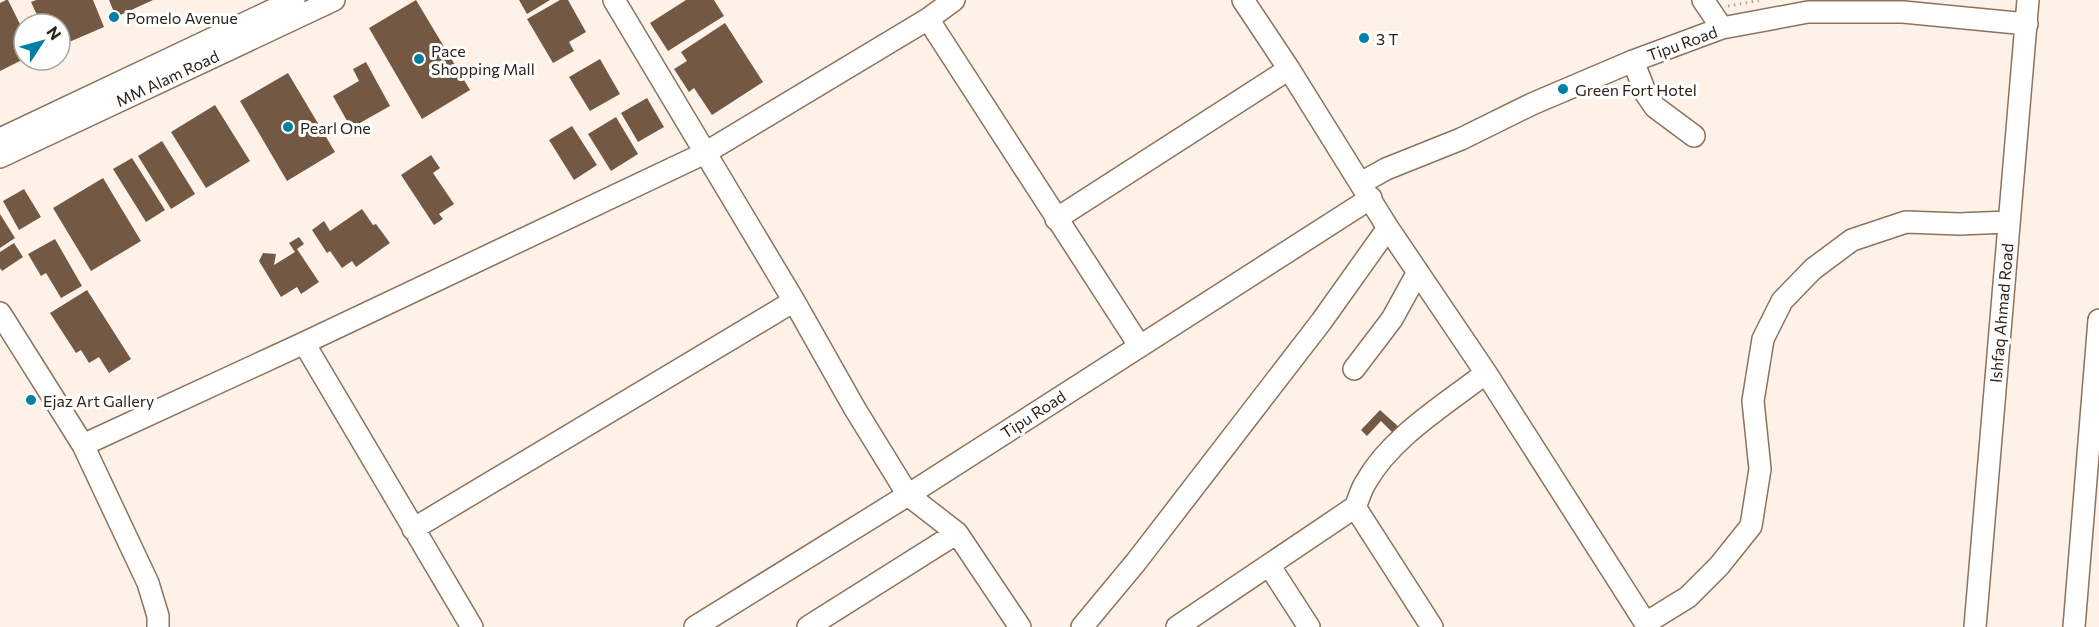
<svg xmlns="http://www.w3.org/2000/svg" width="2099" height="627" viewBox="0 0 2099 627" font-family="Commissioner,sans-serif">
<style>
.building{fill:#735944}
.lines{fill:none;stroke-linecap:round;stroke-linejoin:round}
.minor-casing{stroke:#8d725c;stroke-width:24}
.path{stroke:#b1a69c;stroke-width:3;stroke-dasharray:1.5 4.5;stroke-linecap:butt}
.minor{stroke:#fff;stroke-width:21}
.poi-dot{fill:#007fa4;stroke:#fff;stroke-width:2}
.labels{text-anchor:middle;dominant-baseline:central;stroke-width:6;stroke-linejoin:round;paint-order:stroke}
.poi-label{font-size:16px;fill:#2e231a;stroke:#fff;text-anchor:start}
.street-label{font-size:16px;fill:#2e231a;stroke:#fff}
</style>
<rect width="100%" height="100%" fill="#fef2e8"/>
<path class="building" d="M 6,0 L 8,0 L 24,32 L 24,59 L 0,71 L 0,3 Z
M 36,0 L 93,0 L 104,27 L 60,46 L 60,24 L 41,24 L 31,2 Z
M 109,0 L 153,0 L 116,17 Z
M 416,0 L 470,90 L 422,119 L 369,28 Z
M 519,0 L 550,0 L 527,14 Z
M 560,0 L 568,0 L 586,32 L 569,42 L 574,51 L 553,63 L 527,19 Z
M 686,0 L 714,0 L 724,16 L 668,51 L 650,23 Z
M 725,23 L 763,82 L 712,115 L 694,88 L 689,92 L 674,69 L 687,61 L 681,52 Z
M 600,59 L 620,94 L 590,111 L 569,77 Z
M 366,62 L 390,106 L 351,128 L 333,96 L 359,81 L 353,69 Z
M 288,73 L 335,152 L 287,181 L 240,101 Z
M 647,98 L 664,127 L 638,142 L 621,113 Z
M 215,105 L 250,161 L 206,188 L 171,132 Z
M 616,117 L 638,154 L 611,171 L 588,134 Z
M 572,126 L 597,165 L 574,180 L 549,140 Z
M 162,141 L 195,194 L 171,209 L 138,156 Z
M 431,155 L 440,168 L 433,173 L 454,204 L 439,214 L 443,219 L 434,225 L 401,175 Z
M 132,158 L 165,210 L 146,222 L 113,169 Z
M 103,178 L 141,241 L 91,271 L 53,208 Z
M 24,189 L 41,217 L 19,230 L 3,201 Z
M 362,209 L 373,225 L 376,224 L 390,243 L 356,267 L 352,261 L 342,268 L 330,251 L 327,253 L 312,230 L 324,221 L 330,231 Z
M 0,214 L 15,238 L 0,248 Z
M 299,237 L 304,244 L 297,249 L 319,282 L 301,294 L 297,287 L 281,297 L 259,261 L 263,253 L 276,254 L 274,265 L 295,252 L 289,243 Z
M 55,239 L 82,286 L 61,298 L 46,273 L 41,276 L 28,254 Z
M 14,243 L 23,257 L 2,271 L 0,268 L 0,252 Z
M 87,290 L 131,359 L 109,373 L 99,357 L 89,363 L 81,350 L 76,353 L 50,313 Z
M 1380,410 L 1400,428 L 1394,434 L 1381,421 L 1367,436 L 1361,430 Z"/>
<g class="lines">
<g class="minor-casing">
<path id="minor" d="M 614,0 L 794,301 L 855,409 L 908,495 L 957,533 L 1020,627
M 1243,0 L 1289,69 L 1388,228 L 1486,373 L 1648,627
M 1703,0 L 1722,28
M 928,19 L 1139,345
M 1633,61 L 1646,94 L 1655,107 L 1694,136
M 0,139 L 294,0
M 0,157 L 334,0
M 1361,183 L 1386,169 L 1461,139 L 1532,104 L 1633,61 L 1722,28 L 1808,12 L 1903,12 L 2027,24
M 1056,219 L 1289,69
M 0,313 L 83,445 L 148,583 L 158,616 L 158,627
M 304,343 L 472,627
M 1354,369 L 1392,319 L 1418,272
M 83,445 L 304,343 L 705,153 L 928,19 L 954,0
M 1355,507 L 1432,627
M 413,529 L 794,301
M 1269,565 L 1309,627
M 1646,623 L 1688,597 L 1719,566 L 1751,526 L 1760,469 L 1753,401 L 1763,339 L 1782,301 L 1813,269 L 1852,240 L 1906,222 L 1959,224 L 2008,222
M 695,627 L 908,495 L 1371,198
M 808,627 L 957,533
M 1082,627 L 1136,562 L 1321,322 L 1388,228
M 1177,627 L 1355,507 C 1359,499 1361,489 1366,482 C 1391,437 1446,404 1486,373
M 1975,627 L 2028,0
M 2074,627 L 2099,320"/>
</g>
<path class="path" d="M 1728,6 L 1762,0"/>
<use href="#minor" class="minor"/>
</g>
<g class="poi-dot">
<circle cx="114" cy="17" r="6"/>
<circle cx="1364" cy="38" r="6"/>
<circle cx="419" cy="59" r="6"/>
<circle cx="1563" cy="89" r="6"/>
<circle cx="288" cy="127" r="6"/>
<circle cx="31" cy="400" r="6"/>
</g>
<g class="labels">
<g class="poi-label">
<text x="126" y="17">Pomelo Avenue</text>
<text x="1376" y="38">3 T</text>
<text x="431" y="50">Pace<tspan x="431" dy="18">Shopping Mall</tspan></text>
<text x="1575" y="89">Green Fort Hotel</text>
<text x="300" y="127">Pearl One</text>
<text x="43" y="400">Ejaz Art Gallery</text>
</g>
<g class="street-label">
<text transform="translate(1682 43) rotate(-20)">Tipu Road</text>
<text transform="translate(167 78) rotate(-25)">MM Alam Road</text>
<text transform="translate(2001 313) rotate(-85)">Ishfaq Ahmad Road</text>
<text transform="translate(1033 414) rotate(-33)">Tipu Road</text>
</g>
</g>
<g transform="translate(42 42) rotate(54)"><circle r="28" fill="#ffffff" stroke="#aba7a3" stroke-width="1.5"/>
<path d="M0-4.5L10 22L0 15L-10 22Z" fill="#007fa4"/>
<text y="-9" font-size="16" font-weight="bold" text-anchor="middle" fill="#2e231a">N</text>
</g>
</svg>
